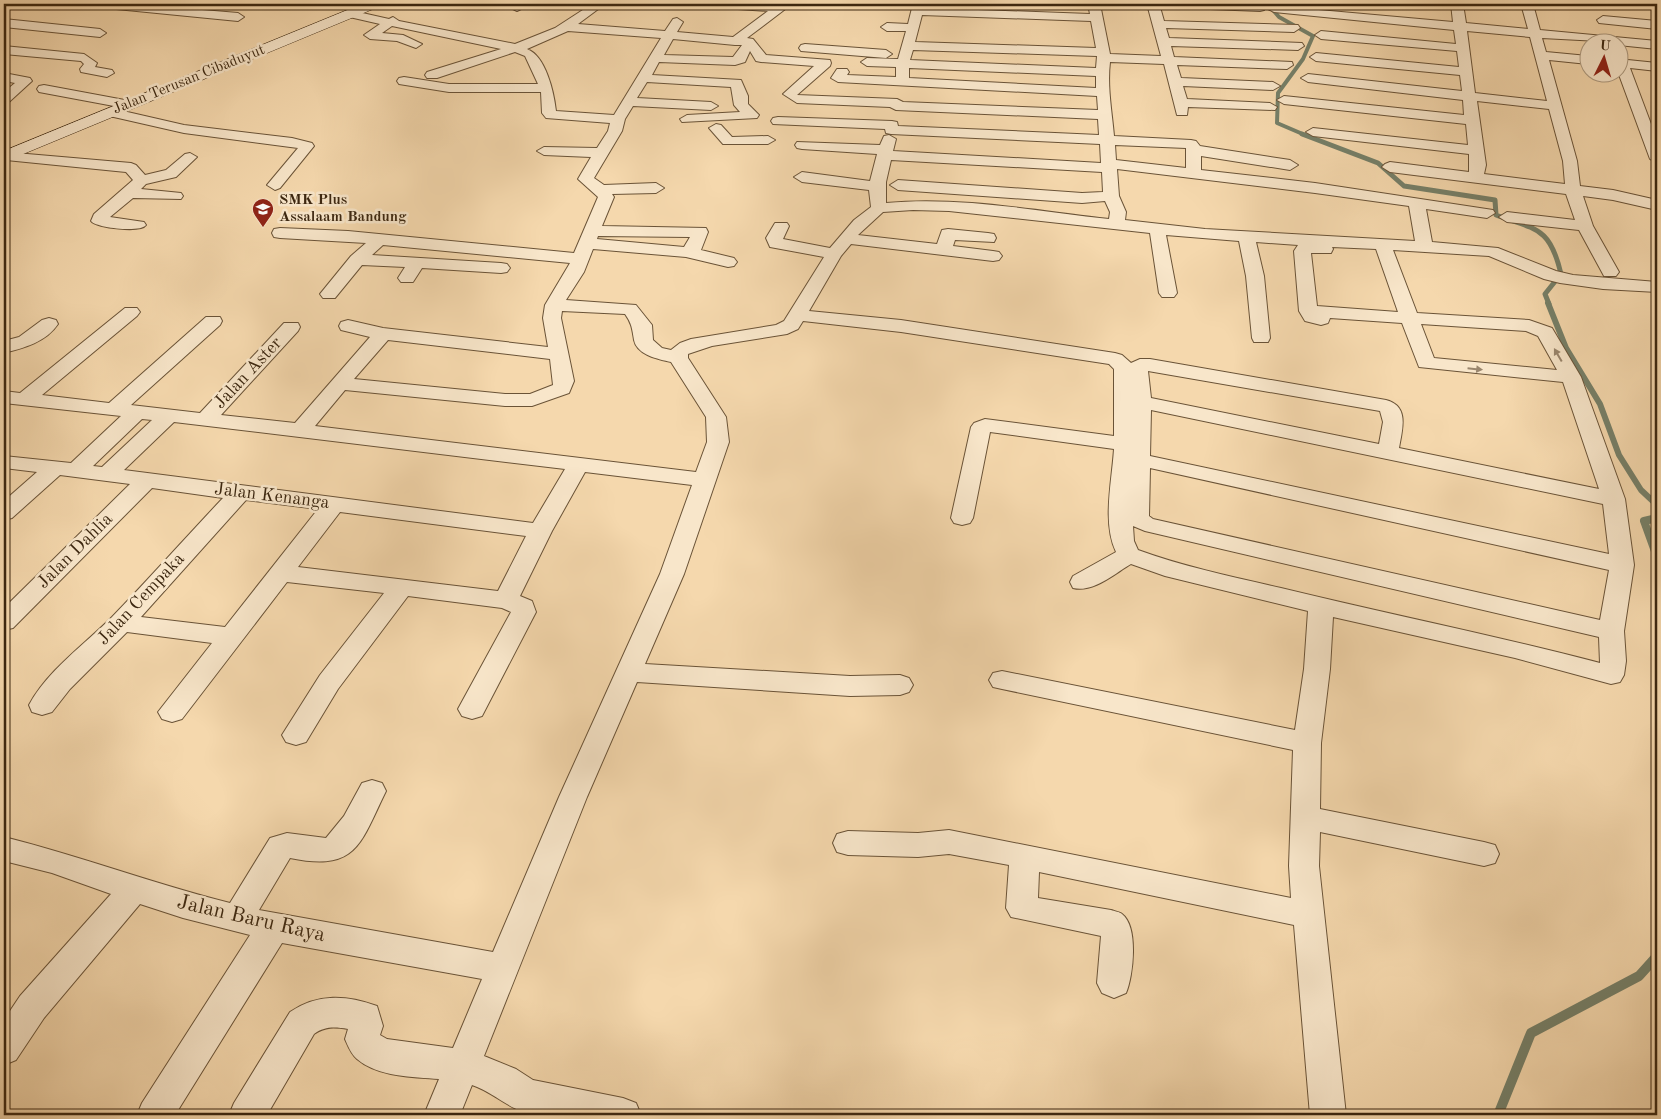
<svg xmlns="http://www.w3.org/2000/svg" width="1661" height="1119" viewBox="0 0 1661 1119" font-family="'Old Standard TT',serif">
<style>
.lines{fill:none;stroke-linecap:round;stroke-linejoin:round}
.stream-far4{stroke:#768069;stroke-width:4}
.stream-far3{stroke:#768069;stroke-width:5}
.stream-far2{stroke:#768069;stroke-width:6}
.stream-far1{stroke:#768069;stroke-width:8}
.stream{stroke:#768069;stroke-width:10}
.minor-casing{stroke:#6a5337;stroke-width:2}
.secondary-casing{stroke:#3c2710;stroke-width:1}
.minor{fill:#f8e6ca;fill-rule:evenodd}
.secondary{fill:#f8e6ca;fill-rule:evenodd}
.oneway{fill:#9a866d}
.labels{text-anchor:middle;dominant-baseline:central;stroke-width:5;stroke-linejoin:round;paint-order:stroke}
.far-street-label{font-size:15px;fill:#3c2710;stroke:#f8e6ca}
.far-poi-label{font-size:15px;font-weight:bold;fill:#3c2710;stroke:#f8e6ca;text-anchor:start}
.street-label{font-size:18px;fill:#3c2710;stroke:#f8e6ca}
.near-street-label{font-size:21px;fill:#3c2710;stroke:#f8e6ca}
</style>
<rect width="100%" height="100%" fill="#f5d8ad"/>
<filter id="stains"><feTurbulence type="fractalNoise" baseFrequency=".004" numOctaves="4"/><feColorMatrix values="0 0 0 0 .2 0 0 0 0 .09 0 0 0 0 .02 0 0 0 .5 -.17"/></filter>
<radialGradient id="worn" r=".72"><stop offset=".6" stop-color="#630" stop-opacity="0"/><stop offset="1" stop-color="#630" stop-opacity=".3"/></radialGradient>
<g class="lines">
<path class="stream-far4" d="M 1268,4 L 1279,17 L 1313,36 L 1303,59 L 1278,93 L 1277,123 L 1305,135"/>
<path class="stream-far3" d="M 1302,134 L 1378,163 L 1404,186 L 1495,200 L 1496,215 C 1537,230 1550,227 1561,274 L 1545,294 L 1549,304"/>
<path class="stream-far2" d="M 1548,303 L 1566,348 L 1600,404 L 1619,455 L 1641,490 L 1657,505"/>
<path class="stream-far1" d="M 1657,518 L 1644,521 L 1657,557"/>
<path class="stream" d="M 1498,1115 L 1531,1033 L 1639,976 L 1657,956"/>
<g class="minor-casing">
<path id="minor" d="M 90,4 L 131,4 L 238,13 L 244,17 L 238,21 L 96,7 Z
M 516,4 L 531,4 L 517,11 L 511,8 Z
M 592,4 L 605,4 L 578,24 L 665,31 L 673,19 L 677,18 L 683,22 L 677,32 L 733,37 L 768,11 L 708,7 L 702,4 L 790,4 L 784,10 L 747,38 L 753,39 L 766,55 L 830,60 L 831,63 L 830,66 L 797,95 L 897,99 L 903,102 L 1098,110 L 1097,96 L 838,82 L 831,78 L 837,69 L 847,69 L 849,72 L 847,75 L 896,77 L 896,67 L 867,66 L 861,62 L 867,58 L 898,59 L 906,31 L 887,31 L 881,27 L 887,23 L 908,24 L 913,4 L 925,4 L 924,8 L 1090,14 L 1088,4 L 1100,4 L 1110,54 L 1161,56 L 1147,4 L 1264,6 L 1264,10 L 1260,11 L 1160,7 L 1164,21 L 1298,25 L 1300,28 L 1294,32 L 1166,28 L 1169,38 L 1302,43 L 1304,46 L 1298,50 L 1171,46 L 1174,57 L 1292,62 L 1293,65 L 1287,69 L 1177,65 L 1181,78 L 1273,82 L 1280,86 L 1273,90 L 1183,86 L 1187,99 L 1270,103 L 1277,107 L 1275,110 L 1188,107 L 1187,115 L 1177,115 L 1164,64 L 1110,62 C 1107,87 1112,112 1114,136 L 1191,140 L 1196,141 L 1200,146 L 1290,160 L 1298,165 L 1290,170 L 1201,156 L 1201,170 L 1315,183 L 1493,210 L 1495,213 L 1487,218 L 1426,209 L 1432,242 L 1498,248 L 1556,271 L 1573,275 L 1657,282 L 1657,292 L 1603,289 L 1560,283 L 1544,279 L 1489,256 L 1393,250 L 1417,313 L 1529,320 L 1552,328 L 1581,377 L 1625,499 L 1634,565 L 1624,631 L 1626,661 L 1624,675 L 1620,682 L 1611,684 L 1515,658 L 1333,617 L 1330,669 L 1321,743 L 1320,809 L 1484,842 L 1495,845 L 1499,854 L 1495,863 L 1484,866 L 1320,832 L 1319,866 L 1346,1115 L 1310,1115 L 1294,925 L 1039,872 L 1038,898 L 1111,910 C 1114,911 1120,912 1122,914 C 1139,927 1133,977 1126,993 L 1114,998 L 1102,993 L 1097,983 L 1101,936 L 1011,917 L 1006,908 L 1009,865 L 949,854 L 918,857 L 848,855 L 837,852 L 833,843 L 837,834 L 848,831 L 918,833 L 949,830 L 1291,898 L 1289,866 L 1293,750 L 1002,689 L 993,687 L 989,680 L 993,673 L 1002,671 L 1295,730 L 1304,669 L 1308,611 L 1165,576 L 1131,564 C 1114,574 1093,593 1073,588 L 1070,582 L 1073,576 L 1116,552 C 1102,523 1112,481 1114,449 L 990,432 L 973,518 L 970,523 L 962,525 L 954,523 L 951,518 L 971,427 L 974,423 L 985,419 L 1114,436 L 1114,369 L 1109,364 L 901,332 L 803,321 L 798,329 L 787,334 L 712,346 L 688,354 L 688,358 L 726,417 L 729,442 L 684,574 L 645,664 L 850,676 L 900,675 L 909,678 L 913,685 L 909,692 L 900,695 L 850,696 L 637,682 L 587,797 L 484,1056 L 516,1069 L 533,1080 L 623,1098 L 636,1103 L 641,1115 C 610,1115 551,1119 524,1112 C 505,1106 491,1091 472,1085 L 460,1115 L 424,1115 L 439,1079 C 413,1077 378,1077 357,1059 C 351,1054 348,1046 345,1039 L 348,1029 C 335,1027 325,1026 314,1034 L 267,1115 L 229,1115 L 234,1103 L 290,1012 C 318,993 347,995 377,1006 L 383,1026 L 380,1035 L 387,1039 L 453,1048 L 482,979 L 282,943 L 175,1115 L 137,1115 L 142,1103 L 250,935 L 183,918 L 140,904 L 44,1018 L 16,1060 L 4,1065 L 4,1020 L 20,996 L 111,894 L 52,873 L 4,861 L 4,837 C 81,856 153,884 230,903 L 270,838 L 287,833 L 326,838 L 344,816 L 362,783 L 372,780 L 382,783 L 386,791 C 360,844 357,872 290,858 L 259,910 L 493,952 L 559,797 L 660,574 L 692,485 L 585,472 L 552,531 L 520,596 L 532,601 L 536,612 L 482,716 L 472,719 L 462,716 L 458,709 L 511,612 L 502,608 L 408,596 L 338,689 L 306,742 L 296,745 L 286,742 L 282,735 L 320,675 L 384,593 L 287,582 L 182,719 L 172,722 L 162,719 L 158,712 L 212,643 L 127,632 L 70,689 L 52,712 L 42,715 L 32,712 L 29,705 C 48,670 84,645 112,617 C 150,578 186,537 223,498 L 152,488 L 13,628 L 4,630 L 4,608 L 130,484 L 60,475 L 12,518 L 4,520 L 4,501 L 37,472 L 4,468 L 4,456 L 71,463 L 121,416 L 4,403 L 4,391 L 20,393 L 125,308 L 137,308 L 140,312 L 137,316 L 42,395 L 109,403 L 206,317 L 220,317 L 222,321 L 220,325 L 131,405 L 200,413 L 284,323 L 298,323 L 300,327 L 298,331 L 221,415 L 295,423 L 370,337 L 341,330 L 339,326 L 341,322 L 348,320 L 383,328 L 548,347 L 543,318 L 545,305 L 570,263 L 383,245 L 372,255 L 501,263 L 507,264 L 510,268 L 507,272 L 501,273 L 422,268 L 413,282 L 401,282 L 398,278 L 405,267 L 362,265 L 335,298 L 323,298 L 320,294 L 351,256 L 366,243 L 280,238 L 274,237 L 272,233 L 274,229 L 280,228 L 348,231 L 574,253 L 598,197 L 578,179 L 591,157 L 544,155 L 537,151 L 544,147 L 597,148 L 608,131 L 610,123 L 546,118 L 542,113 L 541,92 L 449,92 L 399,84 L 397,81 L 399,78 L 404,77 L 449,84 L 538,84 L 525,56 L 515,52 L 437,78 L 427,78 L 425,75 L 427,72 L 501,49 L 392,26 L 382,33 L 403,35 L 422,44 L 416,48 L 397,41 L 370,39 L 364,35 L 380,24 L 345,16 L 343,14 L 349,10 L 389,19 L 393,17 L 399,21 L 515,44 L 555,28 ZM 922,15 L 1091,21 L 1096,48 L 915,42 ZM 568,31 L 661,38 L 614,115 L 556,111 C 554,93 546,56 527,49 ZM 673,39 L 735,45 L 742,45 L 733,57 L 664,55 ZM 913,50 L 1097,56 L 1096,68 L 910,60 ZM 750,51 L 756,61 L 761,62 L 814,66 L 783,94 L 797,103 L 890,107 L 896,110 L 1098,119 L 1099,135 L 898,126 L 897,122 L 892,121 L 778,117 L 773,118 L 771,121 L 773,124 L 885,129 L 886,133 L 891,134 L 1100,144 L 1101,163 L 893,151 L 896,139 L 889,135 L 884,136 L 880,145 L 797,142 L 795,145 L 797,148 L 802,149 L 877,154 L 870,181 L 802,172 L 794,177 L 802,182 L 869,190 L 871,207 L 854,220 L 830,248 L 783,239 L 789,226 L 787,223 L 775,223 L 766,238 L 770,247 L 824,257 L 784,321 L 776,325 L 691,339 L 680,343 L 671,350 L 662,348 L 653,340 L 652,325 L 636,305 L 566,300 L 584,272 L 593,249 L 686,257 L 728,267 L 734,266 L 737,262 L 734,258 L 701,250 L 708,232 L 706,228 L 602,226 L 614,197 L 612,194 L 656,193 L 664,188 L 656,183 L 604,185 L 594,178 L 622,131 L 625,119 L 633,106 L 711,110 L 718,106 L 711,102 L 637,98 L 647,82 L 731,87 L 734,105 L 740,112 L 687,115 L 680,119 L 682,122 L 757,118 L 759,115 L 748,104 L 748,96 L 741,80 L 652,75 L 659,62 L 735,65 L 745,62 ZM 909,68 L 1096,76 L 1096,88 L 909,78 ZM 1115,145 L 1186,148 L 1186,168 L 1116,160 ZM 891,160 L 1102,172 L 1103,192 L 1082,193 L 898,180 L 890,185 L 898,190 L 1082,203 L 1105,201 L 1110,212 L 1109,219 C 1036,211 960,196 886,203 L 886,182 ZM 1117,169 L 1315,193 L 1409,206 L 1415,241 L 1205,229 L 1125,220 L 1126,212 L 1119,196 ZM 913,210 L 949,211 L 1150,233 L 1159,293 L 1162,297 L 1174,297 L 1177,293 L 1166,235 L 1239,241 L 1246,276 L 1252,338 L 1254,342 L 1268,342 L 1270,338 L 1264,276 L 1256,242 L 1298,245 L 1294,251 L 1299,311 L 1305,321 L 1321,325 L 1328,323 L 1330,318 L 1402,323 L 1419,367 L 1563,382 L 1599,489 L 1399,448 C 1402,430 1410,406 1386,400 L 1150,359 L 1140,359 L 1131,363 L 1122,355 L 1115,353 L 901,320 L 809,311 L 841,256 L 851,244 L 993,261 L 999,260 L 1002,256 L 999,252 L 993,251 L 953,246 L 955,240 L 994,242 L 996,238 L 994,234 L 988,233 L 948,229 L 942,230 L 937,244 L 858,235 L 883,212 ZM 598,236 L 690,237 L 684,247 L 597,239 ZM 1332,247 L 1376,249 L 1398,312 L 1317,306 L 1311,253 L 1331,253 L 1333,249 ZM 562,311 L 625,314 C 632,324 632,328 634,340 C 637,355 658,359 671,362 L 706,417 L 707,442 L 696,472 L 315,426 L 345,390 L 505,406 L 532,406 L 569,393 L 574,381 L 561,318 ZM 1421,324 L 1526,331 L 1538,336 L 1557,370 L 1434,358 ZM 388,340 L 550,359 L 553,385 L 530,394 L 505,394 L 354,379 ZM 1148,371 L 1380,411 L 1383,422 L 1379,444 L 1151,398 ZM 1151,410 L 1603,504 L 1609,554 L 1150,456 ZM 142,419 L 152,420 L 102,467 L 93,466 ZM 174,422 L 565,469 L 533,523 L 124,470 ZM 1150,468 L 1609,570 L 1600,620 L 1153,519 L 1149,516 ZM 246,500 L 318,509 L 225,627 L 141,617 ZM 340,512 L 526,536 L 498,591 L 298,567 ZM 1133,526 L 1145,531 L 1599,637 L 1600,663 C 1494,635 1387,614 1281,588 C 1233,577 1185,567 1138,550 L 1134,541 Z
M 1451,4 L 1463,4 L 1466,23 L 1528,29 L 1521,4 L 1533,4 L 1540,30 L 1657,41 L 1657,49 L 1618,45 L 1618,42 L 1542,38 L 1546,52 L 1588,56 L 1588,64 L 1549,60 L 1577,161 L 1580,186 L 1613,190 L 1657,200 L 1657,210 L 1613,200 L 1583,196 L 1593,226 L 1619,272 L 1616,276 L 1604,276 L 1579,230 L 1507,222 L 1499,217 L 1507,212 L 1575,220 L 1566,194 L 1390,172 L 1382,167 L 1385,164 L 1390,162 L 1469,172 L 1469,154 L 1313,136 L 1306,132 L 1313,128 L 1468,145 L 1466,124 L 1284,104 L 1277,100 L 1284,96 L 1464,115 L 1463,100 L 1308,82 L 1301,78 L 1308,74 L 1462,91 L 1460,75 L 1316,61 L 1310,57 L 1316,53 L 1459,67 L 1457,51 L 1321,39 L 1315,35 L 1321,31 L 1456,44 L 1454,30 L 1274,12 L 1268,9 L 1274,6 L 1453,22 ZM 1467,31 L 1530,37 L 1547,101 L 1475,93 ZM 1477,101 L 1549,109 L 1563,161 L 1565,184 L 1484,174 L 1486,165 Z
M 1603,16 L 1657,21 L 1657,29 L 1599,23 L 1597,20 Z
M 4,19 L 100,29 L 106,33 L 100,37 L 4,27 Z
M 805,44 L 886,50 L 892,54 L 886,58 L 801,51 L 799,48 L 801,45 Z
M 4,46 L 84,54 L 97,63 L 95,67 L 112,70 L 114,73 L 107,77 L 81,72 L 80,69 L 84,64 L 81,61 L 4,54 Z
M 1618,59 L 1657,63 L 1657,71 L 1630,68 L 1657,140 L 1657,163 L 1650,159 L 1618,72 Z
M 4,73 L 30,78 L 32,81 L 9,102 L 4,103 L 4,92 L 15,83 L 4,81 Z
M 44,85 L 130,101 L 137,105 L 130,109 L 39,92 L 37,89 L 39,86 Z
M 110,108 L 184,125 L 292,138 L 312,143 L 314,146 L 280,188 L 275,190 L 267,185 L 298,148 L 184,133 L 105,115 L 103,112 Z
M 716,124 L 721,125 L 732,137 L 768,136 L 775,140 L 768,144 L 723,144 L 709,128 Z
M 4,152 L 131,163 L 136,165 L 145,175 L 166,170 L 185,154 L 190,153 L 197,157 L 176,177 L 146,184 L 141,189 L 181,193 L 183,196 L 181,199 L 133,198 L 110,217 L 144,222 L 146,225 C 141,233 96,228 91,221 L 94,214 L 133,180 L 126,172 L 6,160 L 4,160 Z
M 49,318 L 56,320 L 58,324 C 46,342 24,348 4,353 L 4,341 L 19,337 L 42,320 Z"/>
</g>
<g class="secondary-casing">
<path id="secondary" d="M 362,4 L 380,4 L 378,7 L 4,162 L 4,151 Z"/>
</g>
<use href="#minor" class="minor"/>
<use href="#secondary" class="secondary"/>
</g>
<defs><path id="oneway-solid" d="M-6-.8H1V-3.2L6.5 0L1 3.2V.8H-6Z" transform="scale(1.25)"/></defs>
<g class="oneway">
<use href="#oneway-solid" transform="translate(1558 355) rotate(-120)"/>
<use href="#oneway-solid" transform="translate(1475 369) rotate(6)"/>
</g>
<defs>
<g id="school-pin" transform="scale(1.125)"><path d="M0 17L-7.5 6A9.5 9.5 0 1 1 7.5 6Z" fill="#8f2418" stroke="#f8e6ca"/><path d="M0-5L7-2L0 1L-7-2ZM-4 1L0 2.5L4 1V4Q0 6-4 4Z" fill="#fff"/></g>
</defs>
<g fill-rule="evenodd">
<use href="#school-pin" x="263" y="209"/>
</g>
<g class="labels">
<g class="far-street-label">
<text transform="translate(189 80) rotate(-22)">Jalan Terusan Cibaduyut</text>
</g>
<g class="far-poi-label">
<text x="279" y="200">SMK Plus<tspan x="279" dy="17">Assalaam Bandung</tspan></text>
</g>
<g class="street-label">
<text transform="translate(248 373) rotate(-47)">Jalan Aster</text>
<text transform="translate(272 496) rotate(7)">Jalan Kenanga</text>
<text transform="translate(75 551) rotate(-45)">Jalan Dahlia</text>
<text transform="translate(141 599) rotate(-47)">Jalan Cempaka</text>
</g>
<g class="near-street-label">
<text transform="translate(251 919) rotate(13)">Jalan Baru Raya</text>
</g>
</g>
<rect width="1661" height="1119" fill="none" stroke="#f5d8ad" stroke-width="20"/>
<rect x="5" y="5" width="1651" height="1109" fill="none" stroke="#3c2710" stroke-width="2.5"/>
<rect x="10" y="10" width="1641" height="1099" fill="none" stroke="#3c2710"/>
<g transform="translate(1604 58) rotate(5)"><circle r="24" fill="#f8e6ca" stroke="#ad9a80"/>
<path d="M0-4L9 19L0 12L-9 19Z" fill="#8f2418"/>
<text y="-8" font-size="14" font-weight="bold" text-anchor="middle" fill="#3c2710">U</text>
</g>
<rect width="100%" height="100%" filter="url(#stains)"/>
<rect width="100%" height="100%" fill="url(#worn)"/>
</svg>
